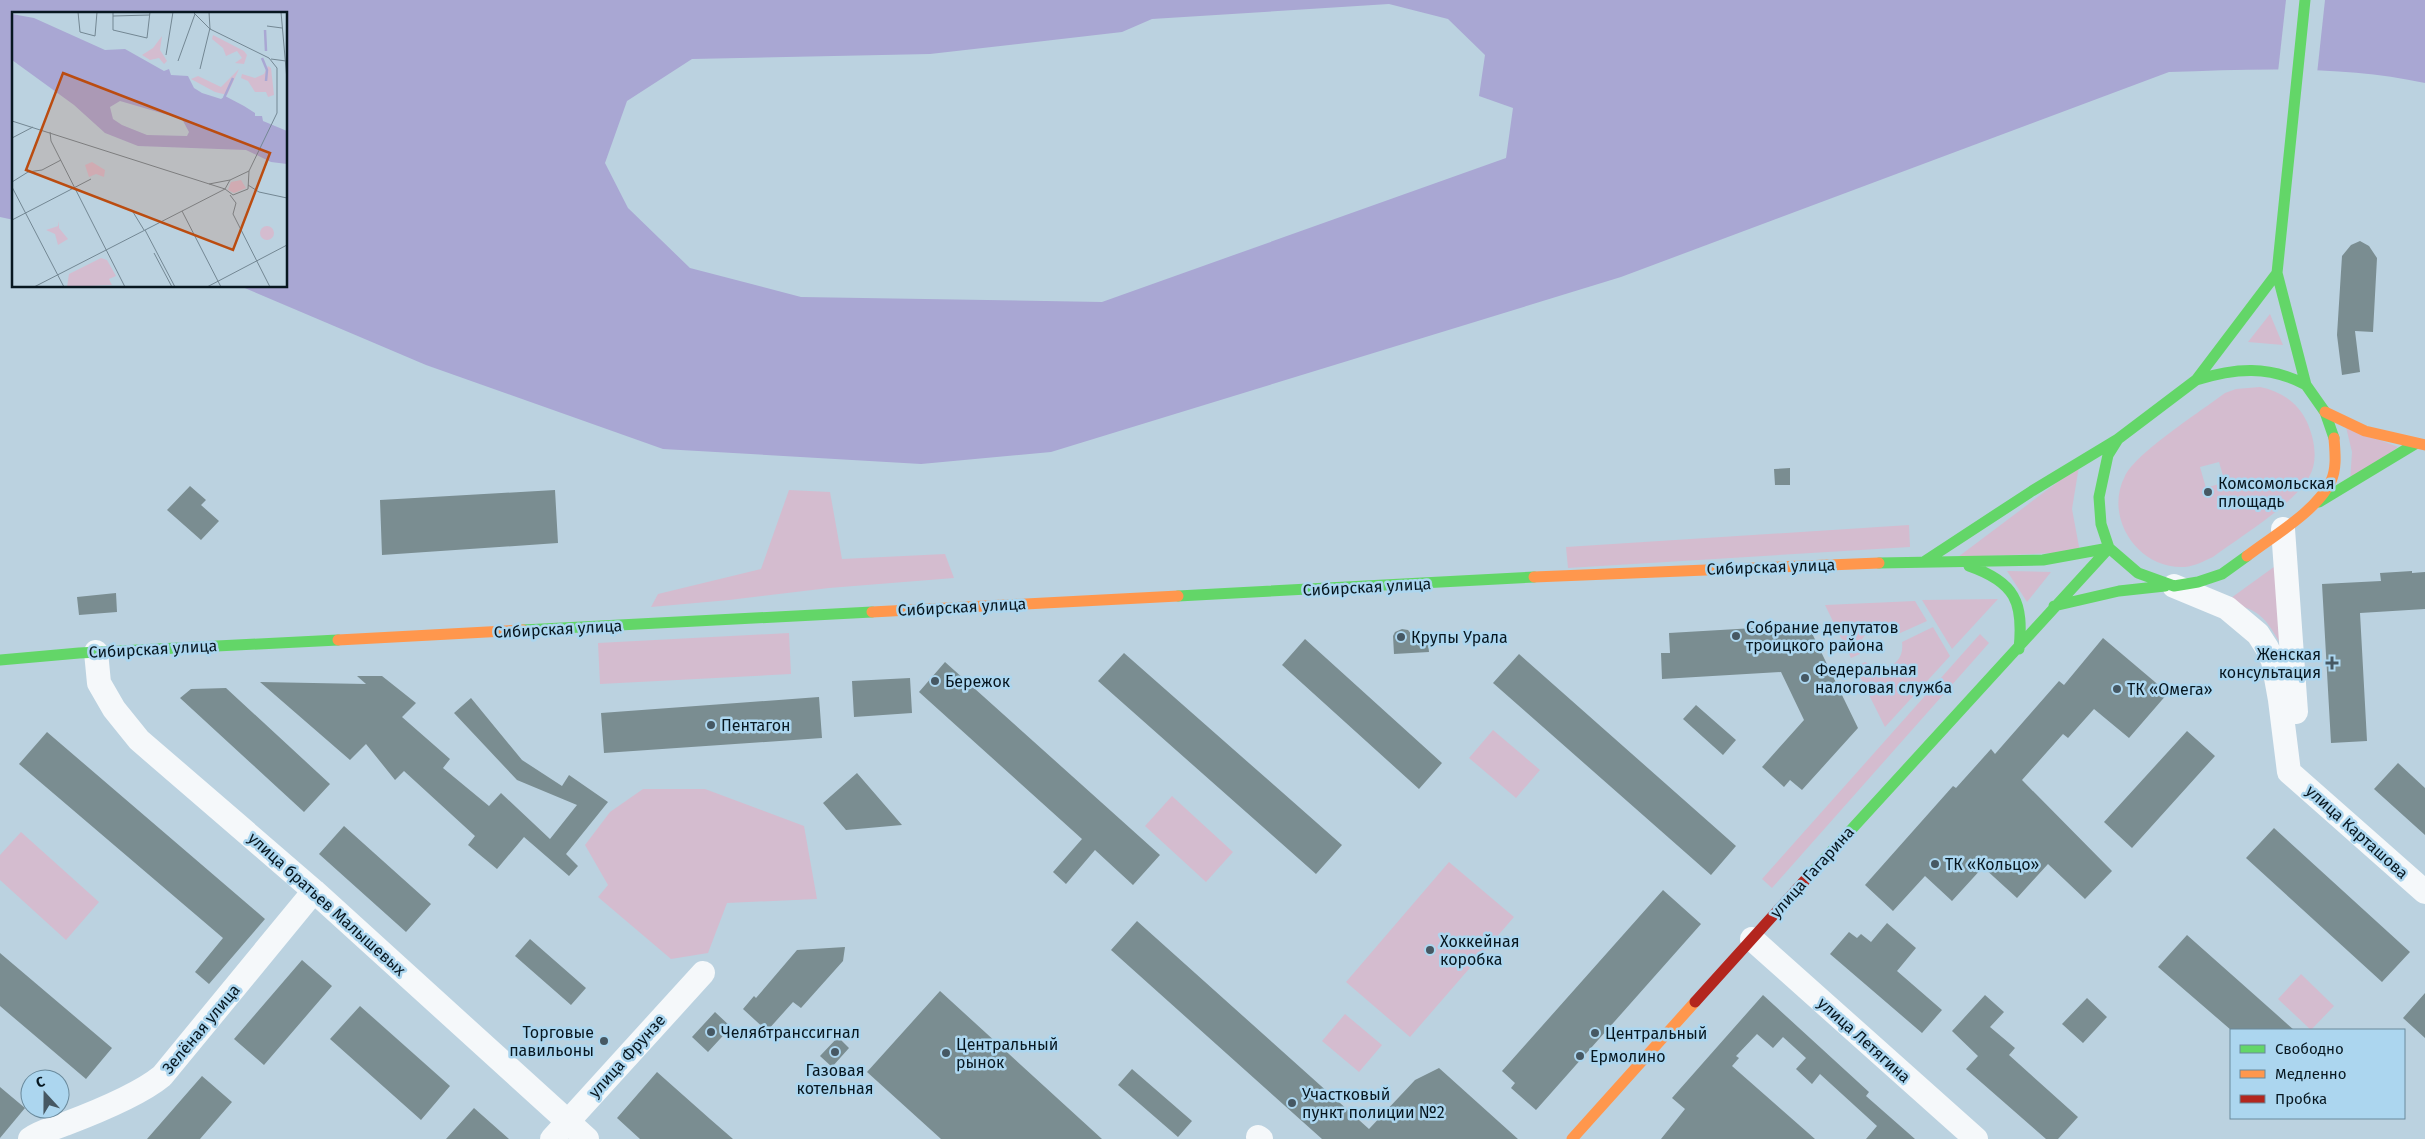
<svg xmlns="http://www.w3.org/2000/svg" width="2425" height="1139" viewBox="0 0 2425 1139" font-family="'Fira Sans',sans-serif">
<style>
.green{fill:#d4bccf;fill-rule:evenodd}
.water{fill:#a9a7d3;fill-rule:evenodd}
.pier{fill:#bbd2e0}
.building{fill:#7a8d91}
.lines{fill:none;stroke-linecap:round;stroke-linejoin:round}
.street{stroke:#f5f8fa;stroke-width:24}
.fast{stroke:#63d668;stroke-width:11}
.slow{stroke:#ff974d;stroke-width:11}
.jam{stroke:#b3261e;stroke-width:11}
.poi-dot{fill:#465863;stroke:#acd6ef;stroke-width:2}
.labels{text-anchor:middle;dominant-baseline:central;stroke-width:5;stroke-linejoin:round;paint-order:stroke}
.poi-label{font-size:16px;fill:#071720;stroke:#acd6ef;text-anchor:start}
.street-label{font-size:16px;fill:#071720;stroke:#acd6ef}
.inset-river{fill:none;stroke:#a9a7d3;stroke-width:2.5}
.inset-road{fill:none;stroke:#738793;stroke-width:1}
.view{fill:#bb4c10;fill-opacity:0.15;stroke:#bb4c10;stroke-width:2.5}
.inset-edge{fill:none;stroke:#071720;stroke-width:2.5}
</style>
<rect width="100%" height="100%" fill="#bbd2e0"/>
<path class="green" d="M 2270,314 L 2283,345 L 2248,342 Z
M 2260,387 C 2280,391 2298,402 2307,422 C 2314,438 2319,460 2309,477 C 2293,505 2241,536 2213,557 C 2204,561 2195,566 2185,567 C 2139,570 2103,518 2125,476 C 2137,452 2200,412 2225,393 L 2236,389 ZM 2219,462 L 2225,482 L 2206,488 L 2200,467 Z
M 2346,427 L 2398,447 L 2350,482 L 2352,452 Z
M 2079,466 L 2072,509 L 2080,552 L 1958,557 Z
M 789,490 L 830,492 L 842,559 L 945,554 L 954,578 L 829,588 L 729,600 L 651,607 L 658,594 L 761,569 Z
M 1909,525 L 1910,547 L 1568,568 L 1566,547 Z
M 2278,564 L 2280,643 C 2264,615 2256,607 2224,603 Z
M 2007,571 L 2051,572 L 2027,602 Z
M 1998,599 L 1952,649 L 1922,600 Z
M 1915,601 L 1927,621 L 1898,634 L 1890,629 L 1875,628 C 1863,634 1859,641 1860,654 L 1851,658 L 1825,605 Z
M 1933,627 L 1950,656 L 1885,727 L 1855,667 L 1865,662 L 1882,670 C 1896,665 1904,657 1902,642 Z
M 789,633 L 791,674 L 600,684 L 598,643 Z
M 1980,634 L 1989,643 L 1772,888 L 1762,879 Z
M 1493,730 L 1540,770 L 1516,798 L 1469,758 Z
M 643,789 L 705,789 L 804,826 L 817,899 L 727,903 L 708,953 L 671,959 L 598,897 L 608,885 L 585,845 L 610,812 Z
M 1172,796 L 1233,852 L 1206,882 L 1145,826 Z
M 21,832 L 99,902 L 66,940 L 0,880 L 0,855 Z
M 1449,862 L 1514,917 L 1410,1037 L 1346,982 Z
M 2301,974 L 2334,1006 L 2311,1030 L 2278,999 Z
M 1345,1014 L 1382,1045 L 1359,1072 L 1322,1041 Z"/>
<path class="water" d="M 0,0 L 2425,0 L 2425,83 C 2342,65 2254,69 2169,72 L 1621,277 L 1051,452 L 921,464 L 663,449 L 426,365 L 240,286 L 286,286 L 286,14 L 14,14 L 14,220 L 0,217 ZM 1389,4 L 1448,19 L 1485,55 L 1479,96 L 1513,108 L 1506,158 L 1102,302 L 801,297 L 690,268 L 628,208 L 605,163 L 627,101 L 692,59 L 930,54 L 1122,32 L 1152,19 Z"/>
<path class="pier" d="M 2286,0 L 2325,0 L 2317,74 L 2278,72 Z"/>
<path class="building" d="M 2360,241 L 2369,246 L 2377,258 L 2373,332 L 2355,331 L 2360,372 L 2342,375 L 2337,335 L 2342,256 L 2351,245 Z
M 1790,468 L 1790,485 L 1775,485 L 1774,469 Z
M 190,486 L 206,500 L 201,505 L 219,521 L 201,540 L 167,510 Z
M 555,490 L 558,543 L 382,555 L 380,500 Z
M 2412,571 L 2412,573 L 2425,572 L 2425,609 L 2360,613 L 2367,741 L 2331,743 L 2322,584 L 2381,581 L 2380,573 Z
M 116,593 L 117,612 L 79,615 L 77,597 Z
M 1808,625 L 1858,728 L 1802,790 L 1790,780 L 1784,787 L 1762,767 L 1804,720 L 1781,672 L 1662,679 L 1661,653 L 1670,653 L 1669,633 Z
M 1402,629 L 1408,630 L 1412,635 L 1427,633 L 1429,652 L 1394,654 L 1393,636 L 1395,632 Z
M 2103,638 L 2168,693 L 2129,738 L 2094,709 L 2068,738 L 2063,734 L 2022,780 L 2112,871 L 2085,899 L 2048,864 L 2017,898 L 1983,867 L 1952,901 L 1925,876 L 1893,911 L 1865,885 L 1953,786 L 1956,788 L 1991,749 L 1995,754 L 2059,681 L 2064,685 Z
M 1305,639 L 1442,763 L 1419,789 L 1282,665 Z
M 1124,653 L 1342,845 L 1316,874 L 1098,681 Z
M 1519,654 L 1736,846 L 1711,875 L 1493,683 Z
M 945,662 L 1160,855 L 1133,885 L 1095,850 L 1066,884 L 1053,872 L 1082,839 L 919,692 Z
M 357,676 L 382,676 L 416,703 L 402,717 L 450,759 L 443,768 L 489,806 L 501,793 L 550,839 L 577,805 L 517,780 L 454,713 L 471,698 L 522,760 L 562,786 L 569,775 L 608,802 L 566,854 L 578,866 L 569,876 L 524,837 L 497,869 L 468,845 L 475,836 L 404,771 L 395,780 L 366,744 L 350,760 L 260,682 L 366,684 Z
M 910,678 L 912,713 L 854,717 L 852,681 Z
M 226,688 L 330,784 L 304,812 L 180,698 L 191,689 Z
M 819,697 L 822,738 L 604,753 L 601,713 Z
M 1696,705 L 1736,740 L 1723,755 L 1683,719 Z
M 2187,731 L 2215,756 L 2132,848 L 2104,822 Z
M 47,732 L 265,919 L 209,984 L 195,972 L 223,938 L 19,764 Z
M 2398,763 L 2425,788 L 2425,835 L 2374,789 Z
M 857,773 L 902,825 L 846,830 L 823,803 Z
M 344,826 L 431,904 L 406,932 L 319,854 Z
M 2274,828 L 2410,952 L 2382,982 L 2246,858 Z
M 1663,890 L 1701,924 L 1536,1110 L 1511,1088 L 1515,1083 L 1502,1071 Z
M 1137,921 L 1369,1129 L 1415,1080 L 1439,1068 L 1518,1139 L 1322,1139 L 1111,950 Z
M 1887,923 L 1916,948 L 1897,971 L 1942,1010 L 1922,1033 L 1830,954 L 1849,932 L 1857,938 L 1861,934 L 1871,942 Z
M 2187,935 L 2249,990 L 2294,1030 L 2231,1030 L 2158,967 Z
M 530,939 L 586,988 L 571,1005 L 515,956 Z
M 845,947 L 843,961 L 801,1008 L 793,1002 L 767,1031 L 743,1009 L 754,996 L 756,998 L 797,950 Z
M 0,953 L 112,1048 L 86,1079 L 0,1006 Z
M 302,960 L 332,986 L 264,1065 L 234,1039 Z
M 940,991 L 1102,1139 L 941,1139 L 867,1072 Z
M 2425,993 L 2425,1038 L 2403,1018 Z
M 1763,995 L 1869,1092 L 1866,1096 L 1915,1139 L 1866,1139 L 1877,1126 L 1820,1074 L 1812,1084 L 1796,1069 L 1806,1058 L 1783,1037 L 1773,1048 L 1757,1034 L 1736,1056 L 1739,1058 L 1732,1066 L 1815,1139 L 1661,1139 L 1685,1109 L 1672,1098 Z
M 1985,995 L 2004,1012 L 1990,1027 L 2015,1048 L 2009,1055 L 2078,1117 L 2058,1139 L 2046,1139 L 1966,1069 L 1978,1056 L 1952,1031 Z
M 2087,998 L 2107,1017 L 2083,1043 L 2062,1024 Z
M 360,1006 L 450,1086 L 421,1120 L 330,1039 Z
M 715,1012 L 731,1027 L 708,1052 L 692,1037 Z
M 838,1037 L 849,1048 L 832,1067 L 820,1056 Z
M 1132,1069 L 1192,1121 L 1178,1137 L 1118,1085 Z
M 657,1072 L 710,1119 L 733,1139 L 640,1139 L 617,1118 Z
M 202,1076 L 232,1102 L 200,1139 L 147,1139 Z
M 0,1087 L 25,1108 L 0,1138 Z
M 474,1108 L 509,1139 L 446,1139 Z"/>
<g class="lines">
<path class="street" d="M 2283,529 L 2296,712
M 2174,586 L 2227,608 L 2258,634 L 2267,648 L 2273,661 L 2280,700 L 2289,772 L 2425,892
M 96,652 L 99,683 L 114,709 L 139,740 L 314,891 L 587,1139
M 1752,939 L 1976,1139
M 1258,1137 L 1261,1139
M 30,1139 C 41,1131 53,1129 65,1124 C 94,1113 139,1095 162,1076 L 314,891
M 552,1139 L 703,973"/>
<path class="fast" d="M 2305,0 L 2277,273 L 2306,385 L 2325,412 L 2334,438
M 2196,380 C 2235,368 2269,365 2306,385
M 2319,502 L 2415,444
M 2247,556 L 2222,574 L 2198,582 L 2174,586 L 2138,573 L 2109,548 L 2101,524 L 2099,497 L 2108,455 L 2118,439 L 2196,380 L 2277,273
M 1925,561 L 2032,491 L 2118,439
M 1879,563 L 2043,560 L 2109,548
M 1969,566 C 2015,582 2024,602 2019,649
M 1178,596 L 1534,577
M 2054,606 L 2119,591 L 2165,586
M 523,630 L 872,612
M 0,660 L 79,653 L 338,640
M 1807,878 L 2109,548"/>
<path class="slow" d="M 2325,412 L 2365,431 L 2425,445
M 2247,556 C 2274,535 2316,512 2331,481 C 2337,468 2335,452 2334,438
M 1534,577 L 1879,563
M 872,612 L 1178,596
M 338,640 L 523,630
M 1572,1139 L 1695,1002"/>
<path class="jam" d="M 1695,1002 L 1807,878"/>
</g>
<g class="poi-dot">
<circle cx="2208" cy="492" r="5"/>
<circle cx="1736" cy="636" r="5"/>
<circle cx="1401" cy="637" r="5"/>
<path d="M2329.5 655.5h5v5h5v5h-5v5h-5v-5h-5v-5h5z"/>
<circle cx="1805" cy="678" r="5"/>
<circle cx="935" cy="681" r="5"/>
<circle cx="2117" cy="689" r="5"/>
<circle cx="711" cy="725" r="5"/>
<circle cx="1935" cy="864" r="5"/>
<circle cx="1430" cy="950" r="5"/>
<circle cx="711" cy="1032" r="5"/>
<circle cx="1595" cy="1033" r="5"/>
<circle cx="604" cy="1041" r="5"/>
<circle cx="835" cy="1052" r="5"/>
<circle cx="946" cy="1053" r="5"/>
<circle cx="1580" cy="1056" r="5"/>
<circle cx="1292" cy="1103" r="5"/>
</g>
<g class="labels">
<g class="poi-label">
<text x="2218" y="483">Комсомольская<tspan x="2218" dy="18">площадь</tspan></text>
<text x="1746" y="627">Собрание депутатов<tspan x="1746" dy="18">троицкого района</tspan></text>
<text x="1411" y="637">Крупы Урала</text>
<text x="2321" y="654" text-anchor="end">Женская<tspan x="2321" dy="18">консультация</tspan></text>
<text x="1815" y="669">Федеральная<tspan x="1815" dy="18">налоговая служба</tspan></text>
<text x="945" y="681">Бережок</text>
<text x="2127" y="689">ТК «Омега»</text>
<text x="721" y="725">Пентагон</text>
<text x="1945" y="864">ТК «Кольцо»</text>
<text x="1440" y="941">Хоккейная<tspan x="1440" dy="18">коробка</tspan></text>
<text x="594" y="1032" text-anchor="end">Торговые<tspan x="594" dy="18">павильоны</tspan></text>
<text x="721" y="1032">Челябтранссигнал</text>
<text x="1605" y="1033">Центральный</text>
<text x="956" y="1044">Центральный<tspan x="956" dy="18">рынок</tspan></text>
<text x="1590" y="1056">Ермолино</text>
<text x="835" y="1070" text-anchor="middle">Газовая<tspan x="835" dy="18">котельная</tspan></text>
<text x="1302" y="1094">Участковый<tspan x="1302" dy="18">пункт полиции №2</tspan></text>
</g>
<g class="street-label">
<text transform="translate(1771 567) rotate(-2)">Сибирская улица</text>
<text transform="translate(1367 587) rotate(-3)">Сибирская улица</text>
<text transform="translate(962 607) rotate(-3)">Сибирская улица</text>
<text transform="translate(558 629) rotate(-3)">Сибирская улица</text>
<text transform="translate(153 649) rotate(-3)">Сибирская улица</text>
<text transform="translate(2357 832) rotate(42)">улица Карташова</text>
<text transform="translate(1812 872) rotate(-48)">улица Гагарина</text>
<text transform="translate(327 904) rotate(42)">улица братьев Малышевых</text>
<text transform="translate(201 1029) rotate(-50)">Зелёная улица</text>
<text transform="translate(1864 1040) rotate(42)">улица Летягина</text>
<text transform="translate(627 1056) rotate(-48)">улица Фрунзе</text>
</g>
</g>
<g transform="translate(12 12)">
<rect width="275" height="275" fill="#bbd2e0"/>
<path d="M 201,23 L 232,39 L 235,43 L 232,52 L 223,51 L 230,46 L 225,39 L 214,44 L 211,36 L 200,27 ZM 150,24 L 148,38 L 155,49 L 152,52 L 147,46 L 138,48 L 130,43 L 141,36 ZM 256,54 L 259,56 L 262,83 L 256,85 L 254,80 L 243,80 L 236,69 L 229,66 L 230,62 L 243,66 L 252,62 ZM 227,57 L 215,83 L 203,80 L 179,67 L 186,64 L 209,75 ZM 80,150 L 93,158 L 92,165 L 84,162 L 77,165 L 73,153 ZM 229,168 L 234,176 L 222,181 L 216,178 L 219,170 ZM 47,209 L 47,216 L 56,227 L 46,233 L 43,222 L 34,218 L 46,214 ZM248 221a7 7 0 1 1 14 0a7 7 0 1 1-14 0ZM 89,246 L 95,248 L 104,264 L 97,267 L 100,273 L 55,275 L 57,262 Z" fill="#d4bccf"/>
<path d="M 0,2 L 22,6 L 93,38 L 113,37 L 152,59 L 157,57 L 159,63 L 176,64 L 182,76 L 190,81 L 209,87 L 213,84 L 232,94 L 243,101 L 243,104 L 250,104 L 251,109 L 275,119 L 275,152 L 259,150 L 234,138 L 126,134 L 93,121 L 62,93 L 0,48 ZM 108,89 L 170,107 L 177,120 L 175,124 L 135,123 L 110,113 L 101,107 L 98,95 Z" fill="#a9a7d3" fill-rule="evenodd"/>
<path class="inset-river" d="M 253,18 L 254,39M 250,46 L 255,58 L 254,69M 212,86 L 221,66"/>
<path class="inset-road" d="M 66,0 L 68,20 L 83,24 L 85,0M 101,0 L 101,18 L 135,26 L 138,0M 181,0 L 198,17 L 257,46 L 265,56 L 265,101 L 237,159 L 236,177 L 221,183 L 213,177M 197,0 L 198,17M 269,0 L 275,68M 101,4 L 138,3M 255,14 L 270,16M 154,43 L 161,0M 259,47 L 274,49M 166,49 L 183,2M 188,57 L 198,16M 0,109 L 213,177M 38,120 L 39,129 L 113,275M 0,126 L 21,115M 0,170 L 16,160 L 30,158 L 49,148M 197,172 L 218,168M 236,173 L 247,180 L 275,186M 0,175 L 52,275M 213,177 L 218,168 L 237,159M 218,183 L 224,191 L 221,202 L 258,275M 170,199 L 209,275M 121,200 L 132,218M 0,208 L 79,167M 133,218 L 163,275M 142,241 L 160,275M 22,275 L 213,177M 195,275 L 275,233"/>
<path class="view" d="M 51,61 L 258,141 L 221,238 L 14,158 Z"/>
<rect width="275" height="275" class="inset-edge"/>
</g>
<rect x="2230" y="1029" width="175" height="90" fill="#acd6ef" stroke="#6a8a9c"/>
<rect x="2240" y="1045" width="25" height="8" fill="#63d668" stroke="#6a8a9c"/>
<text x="2275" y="1054" font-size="15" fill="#071720">Свободно</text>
<rect x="2240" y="1070" width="25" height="8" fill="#ff974d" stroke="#6a8a9c"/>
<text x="2275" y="1079" font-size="15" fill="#071720">Медленно</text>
<rect x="2240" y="1095" width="25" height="8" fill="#b3261e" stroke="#6a8a9c"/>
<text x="2275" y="1104" font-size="15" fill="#071720">Пробка</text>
<g transform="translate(45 1094) rotate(339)"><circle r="24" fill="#acd6ef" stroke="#6a8a9c"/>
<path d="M0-4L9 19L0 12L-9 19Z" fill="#465863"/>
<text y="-8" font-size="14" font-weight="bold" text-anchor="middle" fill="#071720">С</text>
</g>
</svg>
